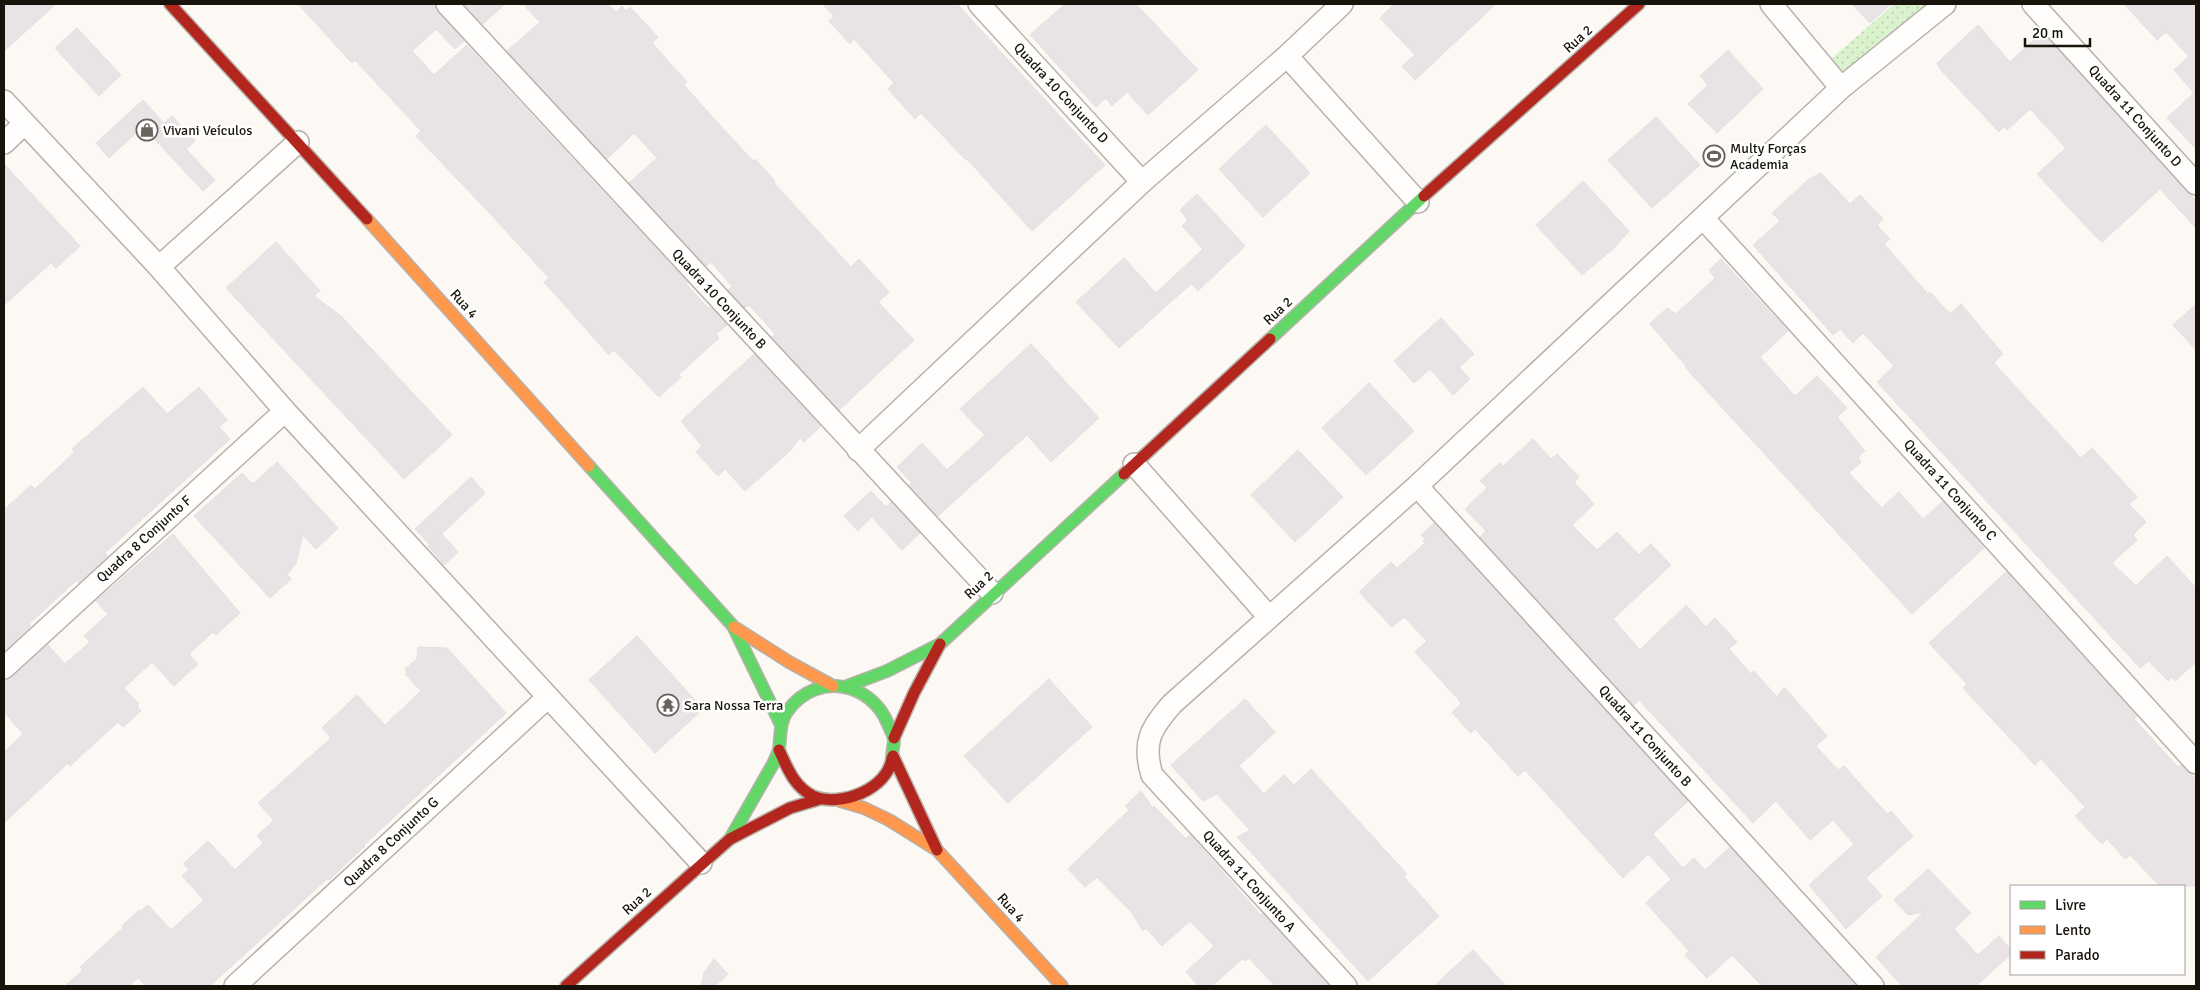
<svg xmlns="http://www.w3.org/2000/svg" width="2200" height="990" viewBox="0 0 2200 990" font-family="Signika,sans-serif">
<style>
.grass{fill:url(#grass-dots)}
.building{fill:#e9e3e6;stroke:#e4dfe1}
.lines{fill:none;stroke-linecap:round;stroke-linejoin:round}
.street-casing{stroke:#b6b2ab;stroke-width:24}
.fast-casing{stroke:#b6b2ab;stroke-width:14}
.slow-casing{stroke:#b6b2ab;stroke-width:14}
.jam-casing{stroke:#b6b2ab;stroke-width:14}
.street{stroke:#fffefd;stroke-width:21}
.fast{stroke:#63d668;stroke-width:11}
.slow{stroke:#ff974d;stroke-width:11}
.jam{stroke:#b3261e;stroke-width:11}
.labels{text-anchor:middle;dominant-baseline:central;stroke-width:5;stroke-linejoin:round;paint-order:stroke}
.street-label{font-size:14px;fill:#18140b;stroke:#fff}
.poi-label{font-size:14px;fill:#18140b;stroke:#fff;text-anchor:start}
</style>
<defs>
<pattern id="grass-dots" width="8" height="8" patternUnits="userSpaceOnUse" patternTransform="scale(1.25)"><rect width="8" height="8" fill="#daf3ce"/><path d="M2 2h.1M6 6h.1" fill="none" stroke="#bacfb0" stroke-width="1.8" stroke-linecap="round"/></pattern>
</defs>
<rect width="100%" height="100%" fill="#fcf9f4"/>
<path class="grass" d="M 1894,4 L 1945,4 L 1841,88 L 1823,66 Z"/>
<path class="building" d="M 4,4 L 56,4 L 4,51 Z
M 298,4 L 435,4 L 438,12 L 464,41 L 455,49 L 436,29 L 412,51 L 434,75 L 467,45 L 688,283 L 686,284 L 708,308 L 710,307 L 727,325 L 716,334 L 719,338 L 678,375 L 681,377 L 659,397 L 614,350 L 609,355 L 544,282 L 549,278 L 483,206 L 416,136 L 421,131 L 355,60 L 352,63 Z
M 464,4 L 505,4 L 483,24 Z
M 523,4 L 608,4 L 616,12 L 622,6 L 626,11 L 630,7 L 658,37 L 652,43 L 687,82 L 684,85 L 717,122 L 753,161 L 755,159 L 775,181 L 774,183 L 851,267 L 859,259 L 889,292 L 878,302 L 914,340 L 839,410 L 772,337 L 775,334 L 749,305 L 745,308 L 728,290 L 732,286 L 711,262 L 706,266 L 629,183 L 657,158 L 634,133 L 607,159 L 507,51 L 540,22 Z
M 823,4 L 957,4 L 1105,165 L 1032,231 L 967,159 L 966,160 L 921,113 L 915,119 L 888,89 L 894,83 L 854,39 L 850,44 L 829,21 L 834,17 Z
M 1065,4 L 1136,4 L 1198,70 L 1148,115 L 1127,92 L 1112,106 L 1106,98 L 1096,107 L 1030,35 Z
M 1394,4 L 1496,4 L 1415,80 L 1402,66 L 1415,55 L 1380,18 Z
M 1852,4 L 1891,4 L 1870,23 Z
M 2124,4 L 2196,4 L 2196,149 L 2167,118 L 2194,93 L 2174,70 L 2189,56 L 2166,32 L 2157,40 Z
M 1978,25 L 2010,62 L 2042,32 L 2196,201 L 2196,228 L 2160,189 L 2102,242 L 2098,239 L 2037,174 L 2066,148 L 2030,109 L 2007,130 L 2004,127 L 1999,132 L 1940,69 L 1937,63 Z
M 77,28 L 121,75 L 99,96 L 55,48 Z
M 1728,50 L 1763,89 L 1717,133 L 1688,104 L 1708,85 L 1700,76 Z
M 143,100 L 164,123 L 172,116 L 195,141 L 186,149 L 215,180 L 203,191 L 147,131 L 139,138 L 135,134 L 109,158 L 96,143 Z
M 1656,117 L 1700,165 L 1652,208 L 1608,160 Z
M 1266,125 L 1310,173 L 1263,217 L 1219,169 Z
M 4,164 L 80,246 L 56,268 L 51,263 L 4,305 Z
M 1821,173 L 1850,204 L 1860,195 L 1883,219 L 1877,225 L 1890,239 L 1884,244 L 1928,294 L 1930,292 L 1950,314 L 1961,304 L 2003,354 L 1994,363 L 2081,458 L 2092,448 L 2137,497 L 2129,504 L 2146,522 L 2133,535 L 2137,540 L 2112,563 L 2136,586 L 2167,556 L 2196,588 L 2196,662 L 2175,681 L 2171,677 L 2168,681 L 2149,661 L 2140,668 L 1877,382 L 1894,366 L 1863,333 L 1853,343 L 1840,329 L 1833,335 L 1753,245 L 1780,221 L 1772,213 L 1809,179 Z
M 1583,181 L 1629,231 L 1613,249 L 1582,275 L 1536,225 Z
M 1197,194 L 1245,246 L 1198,291 L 1191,284 L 1119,348 L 1076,302 L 1124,258 L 1156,293 L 1203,249 L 1182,226 L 1188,220 L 1180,210 Z
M 276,242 L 320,291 L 314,296 L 341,316 L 452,435 L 404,479 L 226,288 Z
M 1721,259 L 1788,331 L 1760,357 L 1795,396 L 1817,376 L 1847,408 L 1837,417 L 1865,451 L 1858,457 L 1861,462 L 1849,473 L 1882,508 L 1899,492 L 1923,519 L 1943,501 L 1984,548 L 1912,614 L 1726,412 L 1685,367 L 1686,366 L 1650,324 L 1667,308 L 1676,314 L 1715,278 L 1709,270 Z
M 2196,304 L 2196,350 L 2173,325 Z
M 1441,318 L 1474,354 L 1459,367 L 1470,379 L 1453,395 L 1430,369 L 1414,383 L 1394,361 Z
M 1031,344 L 1099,418 L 1051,462 L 1027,435 L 938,516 L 909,485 L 912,483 L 897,467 L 922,443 L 947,470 L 985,435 L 960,409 Z
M 754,354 L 821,426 L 804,442 L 800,437 L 791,450 L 745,491 L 725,469 L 718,476 L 696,452 L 702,446 L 681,421 Z
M 1369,383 L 1414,431 L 1366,475 L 1322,428 Z
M 143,387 L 167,414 L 199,387 L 227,420 L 219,427 L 230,439 L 105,553 L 108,556 L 79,583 L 77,580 L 29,624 L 31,626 L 4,651 L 4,510 L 31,485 L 35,489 L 75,452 L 72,449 Z
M 1533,439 L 1551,459 L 1557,454 L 1579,477 L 1574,482 L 1594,504 L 1572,525 L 1597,550 L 1617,532 L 1639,555 L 1651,544 L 1671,565 L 1613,619 L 1640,650 L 1686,605 L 1706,627 L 1715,618 L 1737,642 L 1729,649 L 1751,674 L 1754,671 L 1777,697 L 1784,687 L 1827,736 L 1816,746 L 1838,770 L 1844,766 L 1887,814 L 1891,811 L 1913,836 L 1866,878 L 1882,896 L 1846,929 L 1809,885 L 1854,844 L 1833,820 L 1810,840 L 1776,801 L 1753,823 L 1639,700 L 1634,705 L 1480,537 L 1486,531 L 1465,509 L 1487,488 L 1480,481 L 1500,463 L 1503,466 Z
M 1298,450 L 1343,497 L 1295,542 L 1251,495 Z
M 277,462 L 338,528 L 316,549 L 303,535 L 296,563 L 287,575 L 291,579 L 270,598 L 194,516 L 242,473 L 253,484 Z
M 471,477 L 485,493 L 430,545 L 415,529 Z
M 871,491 L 886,507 L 891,502 L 920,533 L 902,550 L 872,517 L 858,531 L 844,516 Z
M 1434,523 L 1688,801 L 1653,834 L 1683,868 L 1694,858 L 1705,870 L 1730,847 L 1856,986 L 1762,986 L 1732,955 L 1707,978 L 1685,955 L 1689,951 L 1646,903 L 1671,879 L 1648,854 L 1623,878 L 1525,770 L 1518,776 L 1475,729 L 1471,733 L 1463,725 L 1452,712 L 1461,704 L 1458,699 L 1415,652 L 1427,641 L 1404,617 L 1392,627 L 1359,592 L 1391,562 L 1397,568 L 1425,543 L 1423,541 L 1425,539 L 1421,535 Z
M 173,534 L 240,613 L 216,635 L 213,632 L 189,654 L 198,664 L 174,686 L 152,662 L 124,688 L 139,704 L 137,706 L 141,711 L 123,727 L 118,722 L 70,766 L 68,763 L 4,823 L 4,752 L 23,734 L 4,712 L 4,680 L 12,677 L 48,645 L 65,664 L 90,642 L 84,636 L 108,614 L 96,601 Z
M 442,534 L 458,552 L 444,565 L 428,546 Z
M 2006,572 L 2137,716 L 2134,719 L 2178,767 L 2181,765 L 2196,779 L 2196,886 L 2160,886 L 2130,855 L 2125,859 L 2107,839 L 2102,844 L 2075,816 L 2085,807 L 2041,759 L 2035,765 L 1963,688 L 1967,684 L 1929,643 Z
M 637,636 L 703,709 L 655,753 L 589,680 Z
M 418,647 L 447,648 L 506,713 L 364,845 L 365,846 L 329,880 L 328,878 L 210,986 L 146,986 L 138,978 L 129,986 L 65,986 L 83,970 L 80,967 L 123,928 L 122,926 L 139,910 L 140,911 L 148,905 L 171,930 L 204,900 L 182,876 L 189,870 L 183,864 L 208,841 L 235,870 L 263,843 L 257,836 L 274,820 L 258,803 L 331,738 L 322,728 L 357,695 L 385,725 L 421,691 L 405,674 L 407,672 L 405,669 L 417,659 Z
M 1049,679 L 1092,727 L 1008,803 L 964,756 Z
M 1245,699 L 1275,732 L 1239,766 L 1264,794 L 1284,775 L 1294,785 L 1311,769 L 1407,874 L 1404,877 L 1439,916 L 1368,981 L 1237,837 L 1250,830 L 1217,794 L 1203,801 L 1171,765 Z
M 1141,791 L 1153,808 L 1154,806 L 1186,839 L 1190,835 L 1261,915 L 1263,914 L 1329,986 L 1275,986 L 1249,958 L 1245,961 L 1242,959 L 1212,986 L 1199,986 L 1186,972 L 1214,946 L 1190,921 L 1162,946 L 1146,928 L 1143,931 L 1132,913 L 1097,877 L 1085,887 L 1068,869 L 1129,810 L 1125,806 Z
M 1928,869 L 1971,913 L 1954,929 L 1978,955 L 1999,936 L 2011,950 L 2011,954 L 1976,986 L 1902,986 L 1876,957 L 1924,912 L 1908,915 L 1894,900 Z
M 1473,950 L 1506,986 L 1434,986 Z
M 714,959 L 728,974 L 715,986 L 701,986 L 704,973 Z"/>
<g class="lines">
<g class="street-casing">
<path id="street" d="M 447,4 L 992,593
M 979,4 L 1142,182
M 1771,4 L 1841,88
M 2033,4 L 2196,184
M 1287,56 L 1418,202
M 4,101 L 159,267 L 285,411 L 701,863
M 4,143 L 24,124
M 1703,218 L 2196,763
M 159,267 L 298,142
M 858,450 L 1142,182 L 1287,56 L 1342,4
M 1134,464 L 1269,617
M 1417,486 L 1873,986
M 4,668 L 285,411
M 235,986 L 548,697
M 1346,986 L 1152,775 C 1142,742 1151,728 1172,704 L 1417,486 L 1841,88 L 1945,4"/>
</g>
<g class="fast-casing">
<path id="fast" d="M 1270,339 L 1424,196
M 589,466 L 733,626 L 781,725
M 847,686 L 887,671 L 940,644 L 1124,474
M 730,839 L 773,764 C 775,759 778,754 779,749 C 781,735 779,721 789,709 C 818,672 871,682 888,724 C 890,729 893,734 894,739 C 894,745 892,752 892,758"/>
</g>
<g class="slow-casing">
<path id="slow" d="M 367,219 L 589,466
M 734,627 L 789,662 L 833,686
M 840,801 L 864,808 L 889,820 L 937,850 L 1062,986"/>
</g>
<g class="jam-casing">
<path id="jam" d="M 170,4 L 367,219
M 1424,196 L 1639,4
M 1124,474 L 1270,339
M 894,738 L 914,693 L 940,644
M 779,750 C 787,767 794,787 813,796 C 840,808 888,789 892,758
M 893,756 L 937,850
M 566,986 L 730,839 L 790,808 L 820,799"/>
</g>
<use href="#street" class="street"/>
<use href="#fast" class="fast"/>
<use href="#slow" class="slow"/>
<use href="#jam" class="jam"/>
</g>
<defs>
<g id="shop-ring" transform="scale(1.125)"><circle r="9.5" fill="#fff" stroke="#68645d" stroke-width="1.5"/><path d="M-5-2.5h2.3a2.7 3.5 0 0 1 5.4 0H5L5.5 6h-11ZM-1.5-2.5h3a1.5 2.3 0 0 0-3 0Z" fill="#68645d"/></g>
<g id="stadium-ring" transform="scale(1.125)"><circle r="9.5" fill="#fff" stroke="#68645d" stroke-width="1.5"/><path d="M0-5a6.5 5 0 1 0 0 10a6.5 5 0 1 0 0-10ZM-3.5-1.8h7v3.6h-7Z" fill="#68645d"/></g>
<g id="temple-ring" transform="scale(1.125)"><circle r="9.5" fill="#fff" stroke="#68645d" stroke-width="1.5"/><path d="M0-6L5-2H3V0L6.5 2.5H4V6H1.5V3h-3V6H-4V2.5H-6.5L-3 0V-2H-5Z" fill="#68645d"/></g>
</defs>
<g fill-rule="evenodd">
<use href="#shop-ring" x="147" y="130"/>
<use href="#stadium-ring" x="1714" y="156"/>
<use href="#temple-ring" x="668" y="705"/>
</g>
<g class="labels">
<g class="street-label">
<text transform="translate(1578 39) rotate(-42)">Rua 2</text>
<text transform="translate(1061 93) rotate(47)">Quadra 10 Conjunto D</text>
<text transform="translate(2135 116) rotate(48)">Quadra 11 Conjunto D</text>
<text transform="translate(719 299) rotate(47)">Quadra 10 Conjunto B</text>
<text transform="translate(464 304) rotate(48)">Rua 4</text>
<text transform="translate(1278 311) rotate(-43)">Rua 2</text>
<text transform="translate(1950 490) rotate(48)">Quadra 11 Conjunto C</text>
<text transform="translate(144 539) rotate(-42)">Quadra 8 Conjunto F</text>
<text transform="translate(979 585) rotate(-43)">Rua 2</text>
<text transform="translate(1645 736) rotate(48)">Quadra 11 Conjunto B</text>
<text transform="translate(391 842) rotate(-43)">Quadra 8 Conjunto G</text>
<text transform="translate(1249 881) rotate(48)">Quadra 11 Conjunto A</text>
<text transform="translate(637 901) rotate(-42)">Rua 2</text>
<text transform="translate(1011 908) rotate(48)">Rua 4</text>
</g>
<g class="poi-label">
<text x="163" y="130">Vivani Veículos</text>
<text x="1730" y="148">Multy Forças<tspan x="1730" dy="16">Academia</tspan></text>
<text x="684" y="705">Sara Nossa Terra</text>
</g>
</g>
<rect width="2200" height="990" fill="none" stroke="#18140b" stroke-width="10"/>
<rect x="2010" y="885" width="175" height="90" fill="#ffffff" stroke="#a3a19d"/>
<rect x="2020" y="901" width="25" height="8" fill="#63d668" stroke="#a3a19d"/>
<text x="2055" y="910" font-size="15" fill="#18140b">Livre</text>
<rect x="2020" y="926" width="25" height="8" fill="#ff974d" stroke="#a3a19d"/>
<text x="2055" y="935" font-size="15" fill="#18140b">Lento</text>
<rect x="2020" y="951" width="25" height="8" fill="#b3261e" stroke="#a3a19d"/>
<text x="2055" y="960" font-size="15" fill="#18140b">Parado</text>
<path d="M2025 38v8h65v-8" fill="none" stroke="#18140b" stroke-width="2.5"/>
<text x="2032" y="38" font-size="15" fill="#18140b" stroke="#ffffff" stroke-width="4" paint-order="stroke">20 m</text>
</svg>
